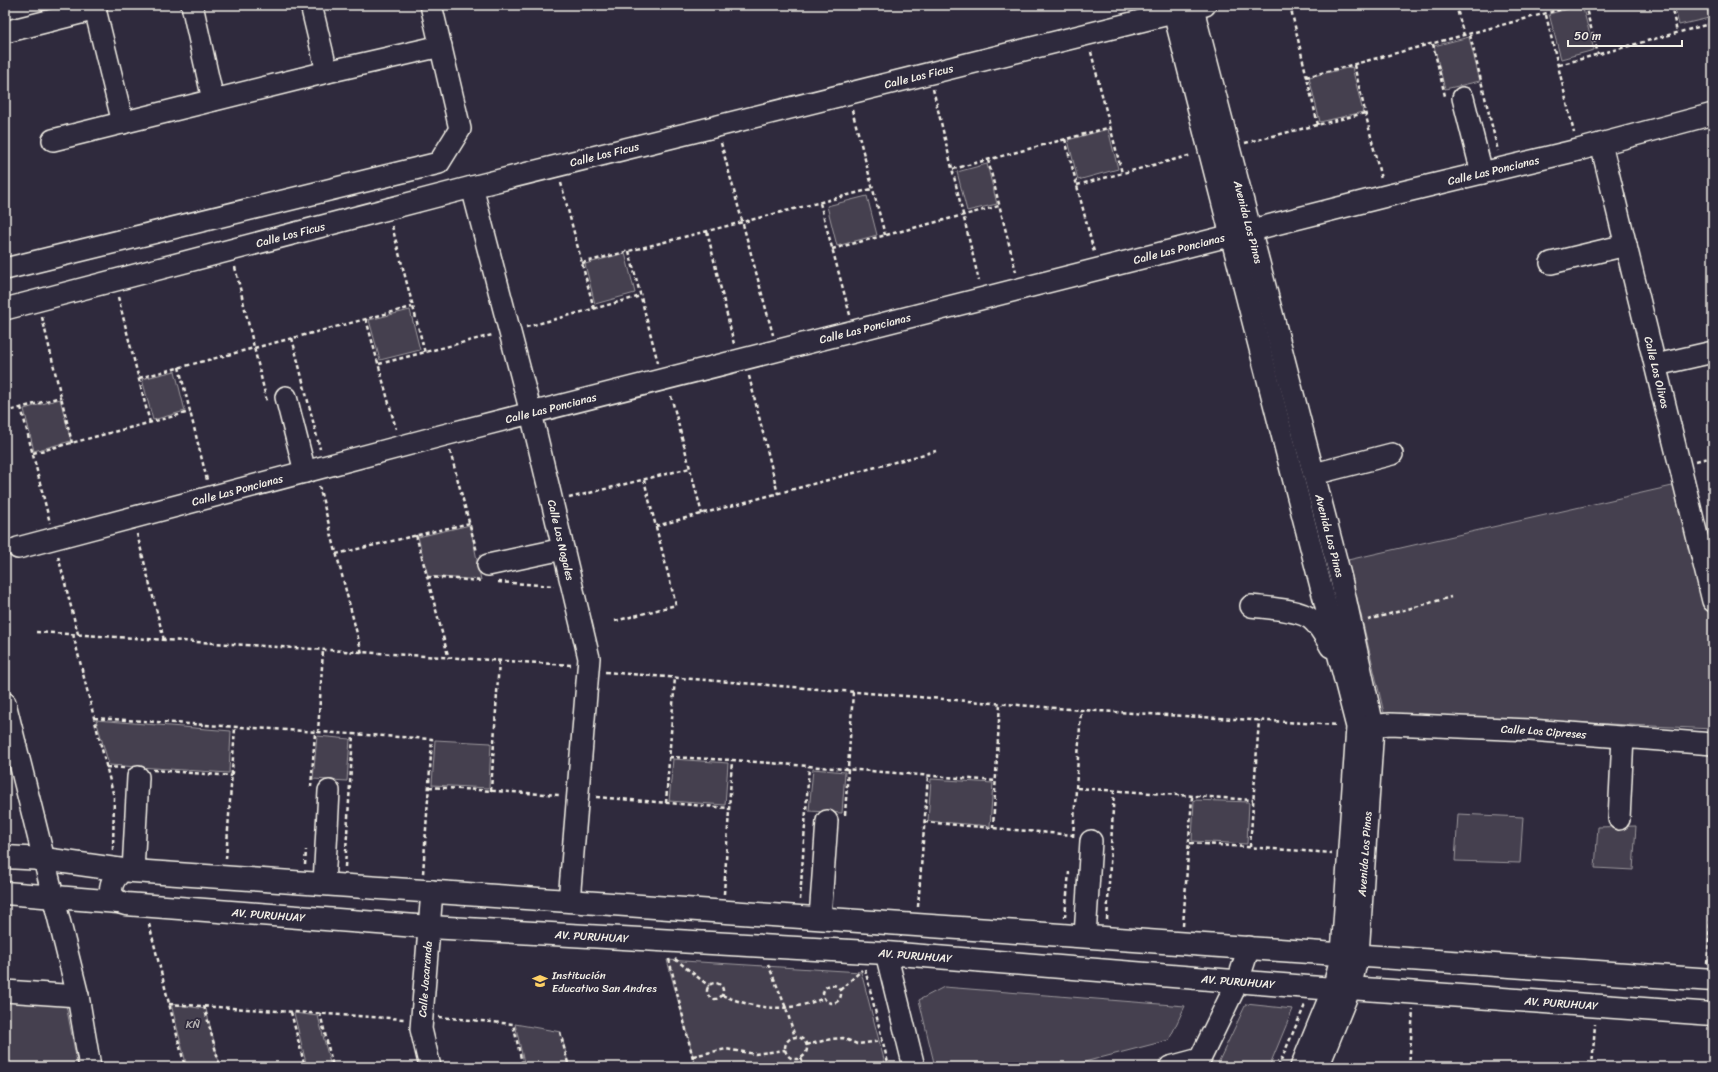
<svg xmlns="http://www.w3.org/2000/svg" width="1718" height="1072" viewBox="0 0 1718 1072" font-family="Sriracha,sans-serif">
<style>
.green{fill:#454050;stroke:#9c989c}
.lines{fill:none;stroke-linecap:round;stroke-linejoin:round}
.minor-casing{stroke:#f4f1e8;stroke-width:24}
.major-casing{stroke:#f4f1e8;stroke-width:25}
.path{stroke:#f4f1e8;stroke-width:2.5;stroke-dasharray:4 3;stroke-linecap:butt}
.minor{stroke:#2f2a3d;stroke-width:21}
.major{stroke:#2f2a3d;stroke-width:22}
.labels{text-anchor:middle;dominant-baseline:central;stroke-width:3.5;stroke-linejoin:round;paint-order:stroke}
.street-label{font-size:11px;fill:#f4f1e8;stroke:#2f2a3d}
.poi-label{font-size:11px;fill:#f4f1e8;stroke:#2f2a3d;text-anchor:start}
.park-label{font-size:11px;fill:#b7b3b3;stroke:#2f2a3d}
</style>
<rect width="100%" height="100%" fill="#2f2a3d"/>
<filter id="ink" filterUnits="userSpaceOnUse"><feTurbulence type="fractalNoise" baseFrequency=".025" numOctaves="2"/><feDisplacementMap in="SourceGraphic" scale="8" xChannelSelector="R" yChannelSelector="G"/><feConvolveMatrix kernelMatrix="1 2 1 2 8 2 1 2 1" color-interpolation-filters="sRGB"/></filter>
<g filter="url(#ink)">
<path class="green" d="M 1582,5 L 1594,50 L 1561,59 L 1549,14 Z
M 1674,5 L 1706,5 L 1709,18 L 1679,25 Z
M 1469,37 L 1480,81 L 1445,89 L 1434,46 Z
M 1352,67 L 1363,112 L 1320,122 L 1309,77 Z
M 1108,129 L 1118,169 L 1078,180 L 1068,140 Z
M 987,164 L 997,204 L 967,211 L 957,172 Z
M 867,196 L 877,235 L 837,246 L 827,206 Z
M 625,253 L 635,293 L 595,304 L 585,264 Z
M 410,310 L 420,350 L 380,360 L 369,320 Z
M 175,371 L 185,411 L 153,420 L 142,379 Z
M 60,399 L 71,441 L 34,451 L 24,409 Z
M 1681,484 L 1713,614 L 1713,729 L 1384,713 L 1348,560 Z
M 470,525 L 481,580 L 428,576 L 418,537 Z
M 96,720 L 231,731 L 229,773 L 109,765 Z
M 317,736 L 350,739 L 347,781 L 313,779 Z
M 435,740 L 491,743 L 489,788 L 432,785 Z
M 673,759 L 728,763 L 725,805 L 669,801 Z
M 813,769 L 845,772 L 842,813 L 809,811 Z
M 931,779 L 993,783 L 990,826 L 928,821 Z
M 1194,800 L 1249,802 L 1247,844 L 1192,841 Z
M 1458,814 L 1523,817 L 1520,863 L 1455,861 Z
M 1636,826 L 1633,870 L 1595,868 L 1598,827 Z
M 667,960 L 861,972 L 886,1067 L 696,1067 Z
M 944,987 L 1185,1006 L 1169,1040 L 1065,1067 L 935,1067 L 919,1000 Z
M 7,1001 L 66,1005 L 78,1067 L 9,1067 Z
M 171,1004 L 206,1009 L 220,1067 L 187,1067 Z
M 1246,1004 L 1293,1009 L 1269,1067 L 1220,1067 L 1217,1065 Z
M 294,1013 L 318,1016 L 331,1067 L 307,1067 Z
M 515,1024 L 561,1032 L 569,1067 L 525,1067 Z"/>
<g class="lines">
<g class="minor-casing">
<g id="minor">
<path d="M 94,5 L 123,123"/>
<path d="M 192,5 L 213,100"/>
<path d="M 311,5 L 327,72"/>
<path id="s1" d="M 1193,9 L 1341,579 L 1373,726 L 1358,955 L 1350,988 L 1318,1067"/>
<path d="M 1174,13 L 1357,727 L 1342,954 L 1333,989 L 1301,1067"/>
<path d="M 5,32 L 96,9"/>
<path d="M 1463,98 L 1482,173"/>
<path d="M 53,140 L 327,72 L 441,46"/>
<path id="s2" d="M 1601,144 L 1713,601"/>
<path id="s3" d="M 472,187 L 531,413 L 589,658 L 569,901"/>
<path d="M 1551,263 L 1626,245"/>
<path d="M 5,269 L 439,163 L 460,129 L 431,5"/>
<path id="s4" d="M 5,309 L 472,187 L 1205,5"/>
<path d="M 1656,365 L 1713,352"/>
<path d="M 286,397 L 305,472"/>
<path d="M 1314,474 L 1392,454"/>
<path id="s5" d="M 18,548 L 444,435 L 1386,196 L 1578,150 L 1713,114"/>
<path d="M 488,565 L 563,549"/>
<path d="M 1251,606 C 1267,608 1298,609 1311,619 C 1320,626 1326,638 1331,647"/>
<path d="M 5,703 L 78,996 L 90,1067"/>
<path id="s6" d="M 1359,727 L 1390,724 L 1530,730 L 1713,744"/>
<path d="M 1619,819 L 1623,737"/>
<path d="M 133,871 L 138,777"/>
<path d="M 324,884 L 329,791"/>
<path d="M 820,918 L 827,821"/>
<path d="M 1085,936 L 1091,841"/>
<path d="M 886,953 L 914,1067"/>
<path d="M 5,991 L 78,996"/>
<path id="s7" d="M 430,1067 L 421,1029 L 432,891"/>
<path d="M 1170,1067 L 1200,1059 L 1238,981 L 1249,947"/>
</g>
</g>
<g class="major-casing">
<g id="major">
<path d="M 5,857 L 44,859 L 123,870"/>
<path d="M 5,893 L 118,902"/>
<path id="s8" d="M 1713,980 L 133,871 L 123,870 C 109,881 104,899 126,904 L 430,927 L 886,953 L 1333,989 L 1350,988 L 1713,1014"/>
</g>
</g>
<path class="path" d="M 1290,5 L 1318,125
M 1456,5 L 1464,36
M 1585,5 L 1598,54
M 1671,5 L 1677,32
M 1708,5 L 1713,24
M 1546,15 L 1574,133
M 1470,35 L 1498,151
M 1433,44 L 1445,96
M 1091,52 L 1122,173
M 1354,65 L 1381,179
M 1559,65 L 1713,23
M 1306,77 L 1577,5
M 933,89 L 979,281
M 852,110 L 885,235
M 1065,139 L 1094,252
M 721,143 L 773,335
M 1245,143 L 1365,113
M 988,160 L 1016,272
M 953,169 L 1111,127
M 561,183 L 594,309
M 1077,185 L 1192,155
M 820,203 L 850,315
M 392,226 L 425,353
M 707,231 L 734,344
M 832,249 L 999,206
M 629,251 L 658,363
M 582,263 L 872,189
M 235,267 L 267,402
M 118,297 L 150,423
M 42,317 L 72,443
M 366,319 L 396,429
M 526,327 L 641,296
M 292,338 L 320,449
M 379,364 L 492,335
M 179,367 L 207,480
M 749,376 L 778,494
M 139,378 L 412,307
M 671,396 L 702,514
M 21,407 L 50,523
M 5,412 L 61,397
M 450,451 L 477,552
M 33,453 L 190,412
M 1696,461 L 1713,457
M 319,486 L 362,653
M 569,498 L 690,468
M 656,526 L 936,451
M 137,534 L 164,640
M 416,535 L 449,659
M 336,554 L 470,523
M 58,556 L 78,634
M 427,577 L 481,581
M 498,582 L 554,586
M 1368,620 L 1451,597
M 615,621 L 676,605 L 644,480
M 36,632 L 571,665
M 73,634 L 114,797 L 113,850
M 605,672 L 1081,710 L 1338,725
M 94,718 L 432,739 L 423,874
M 318,733 L 323,650
M 669,757 L 732,760 L 996,781
M 106,767 L 124,768
M 153,770 L 232,776
M 311,787 L 315,733
M 429,787 L 560,795
M 1077,788 L 1253,800
M 491,791 L 499,661
M 596,797 L 729,808
M 666,803 L 675,677
M 845,815 L 853,692
M 924,822 L 1073,835
M 993,828 L 1000,703
M 1073,837 L 1081,710
M 1190,843 L 1332,853
M 1250,847 L 1259,720
M 226,859 L 235,728
M 305,865 L 306,850
M 345,867 L 353,735
M 724,894 L 732,760
M 800,900 L 809,766
M 918,907 L 928,776
M 1065,917 L 1069,872
M 1107,920 L 1114,790
M 149,924 L 185,1067
M 1183,926 L 1192,797
M 669,959 L 695,1067
M 675,959 L 709,986
M 1707,963 L 1713,890
M 768,964 L 786,1008 L 795,1037
M 865,969 L 889,1067
M707 991a8 8 0 1 1 16 0a8 8 0 1 1-16 0Z
M823 994a9 9 0 1 1 18 0a9 9 0 1 1-18 0Z
M 840,990 L 862,970
M 722,995 C 758,1010 787,1013 824,998
M 169,1004 L 404,1019
M 204,1006 L 220,1067
M 291,1012 L 305,1067
M 320,1013 L 333,1067
M 439,1017 L 513,1024 L 523,1067
M 560,1032 L 569,1067
M785 1048a11 11 0 1 1 22 0a11 11 0 1 1-22 0Z
M 806,1045 L 831,1039 L 843,1038 L 857,1044 L 882,1041
M 693,1056 L 726,1049 L 755,1054 L 785,1050
M 801,1058 L 804,1067
M 1218,1067 L 1223,1067
M 1278,1067 L 1305,1005
M 1409,1067 L 1413,1010
M 1592,1067 L 1595,1024"/>
<use href="#minor" class="minor"/>
<use href="#major" class="major"/>
</g>
</g>
<defs>
<g id="school-bare" transform="scale(1.2)"><path d="M0-5L7-2L0 1L-7-2ZM-4 1L0 2.5L4 1V4Q0 6-4 4Z" fill="#ffd166" stroke="#2f2a3d" stroke-width="2.5" paint-order="stroke"/></g>
</defs>
<g fill-rule="evenodd">
<use href="#school-bare" x="540" y="981"/>
</g>
<g class="labels">
<g class="street-label">
<text stroke="none"><textPath href="#s4" startOffset="943">Calle Los Ficus</textPath></text>
<text stroke="none"><textPath href="#s4" startOffset="619">Calle Los Ficus</textPath></text>
<text stroke="none"><textPath href="#s5" startOffset="1523">Calle Las Poncianas</textPath></text>
<text stroke="none"><textPath href="#s1" startOffset="220">Avenida Los Pinos</textPath></text>
<text stroke="none"><textPath href="#s4" startOffset="295">Calle Los Ficus</textPath></text>
<text stroke="none"><textPath href="#s5" startOffset="1199">Calle Las Poncianas</textPath></text>
<text stroke="none"><textPath href="#s5" startOffset="875">Calle Las Poncianas</textPath></text>
<text stroke="none"><textPath href="#s2" startOffset="235">Calle Los Olivos</textPath></text>
<text stroke="none"><textPath href="#s5" startOffset="551">Calle Las Poncianas</textPath></text>
<text stroke="none"><textPath href="#s5" startOffset="227">Calle Las Poncianas</textPath></text>
<text stroke="none"><textPath href="#s1" startOffset="544">Avenida Los Pinos</textPath></text>
<text stroke="none"><textPath href="#s3" startOffset="364">Calle Los Nogales</textPath></text>
<text stroke="none"><textPath href="#s6" startOffset="185">Calle Los Cipreses</textPath></text>
<text transform="translate(1365 854) rotate(-86)">Avenida Los Pinos</text>
<text stroke="none"><textPath href="#s8" startOffset="1783">AV. PURUHUAY</textPath></text>
<text stroke="none"><textPath href="#s8" startOffset="2107">AV. PURUHUAY</textPath></text>
<text stroke="none"><textPath href="#s8" startOffset="2431">AV. PURUHUAY</textPath></text>
<text stroke="none"><textPath href="#s7" startOffset="89">Calle Jacaranda</textPath></text>
<text stroke="none"><textPath href="#s8" startOffset="2755">AV. PURUHUAY</textPath></text>
<text stroke="none"><textPath href="#s8" startOffset="3079">AV. PURUHUAY</textPath></text>
</g>
<g class="poi-label">
<text x="552" y="975">Institución<tspan x="552" dy="13">Educativa San Andres</tspan></text>
</g>
<g class="park-label">
<text x="193" y="1024">KÑ</text>
</g>
</g>
<rect width="1718" height="1072" fill="none" stroke="#2f2a3d" stroke-width="20"/>
<rect x="10" y="10" width="1698" height="1052" fill="none" stroke="#f4f1e8" stroke-width="1.5" filter="url(#ink)"/>
<path d="M1568 40v6h114v-6" fill="none" stroke="#f4f1e8" stroke-width="2"/>
<text x="1574" y="40" font-size="12" fill="#f4f1e8" stroke="#2f2a3d" stroke-width="3" paint-order="stroke">50 m</text>
</svg>
